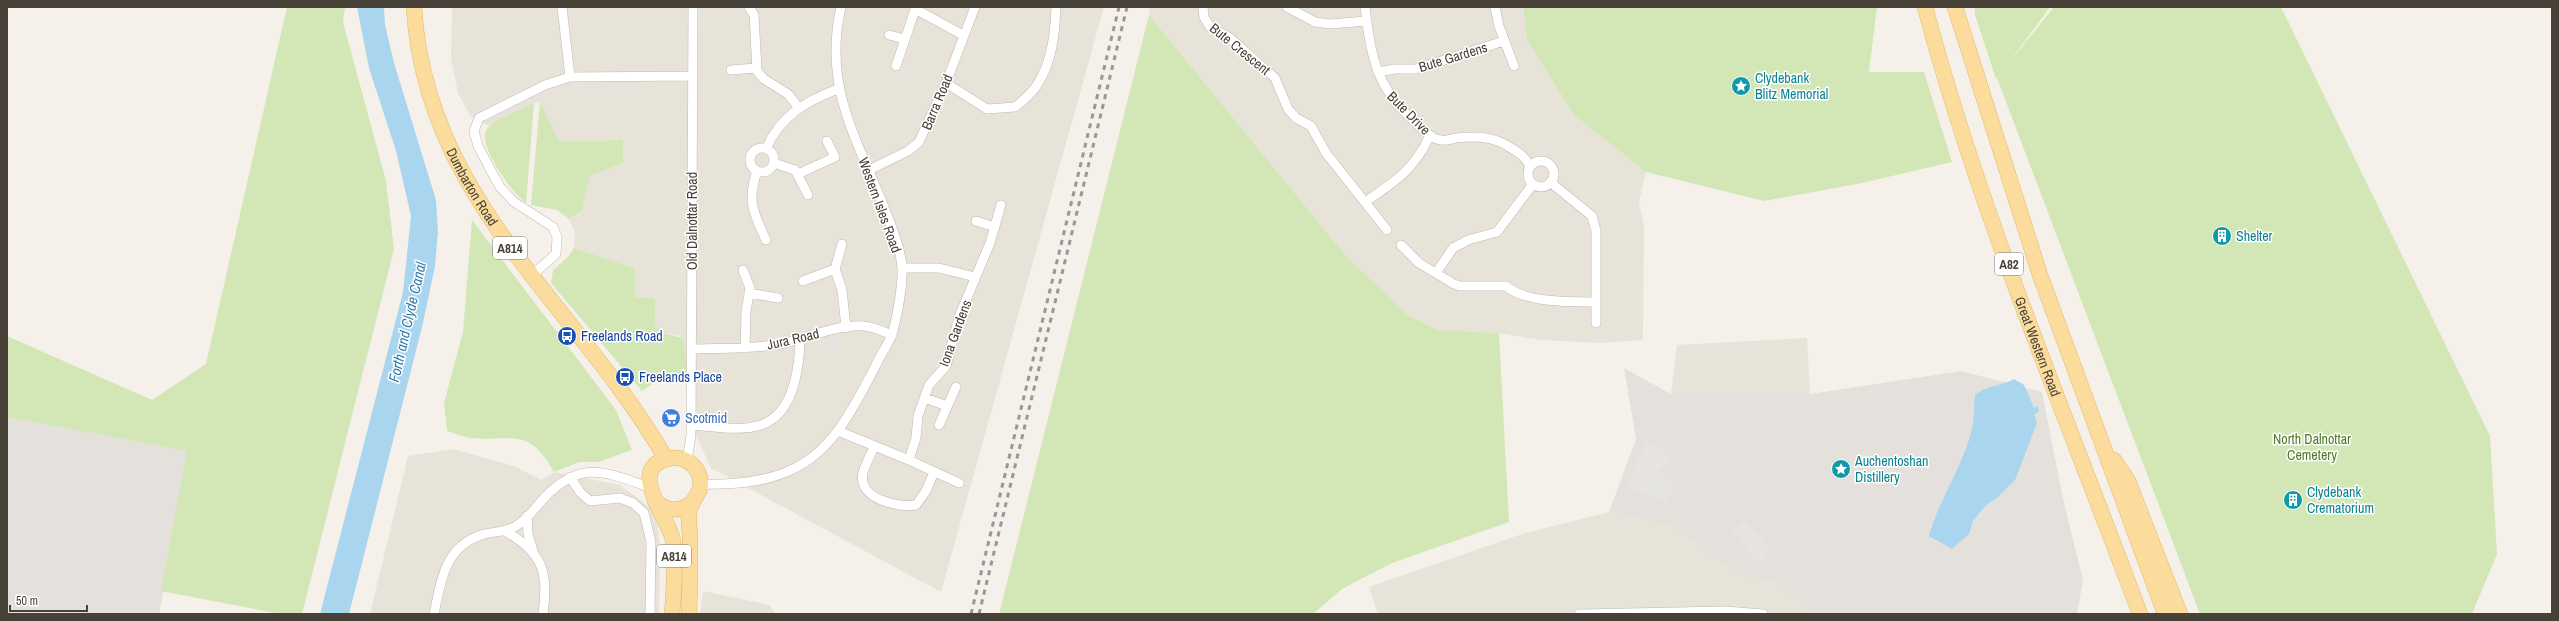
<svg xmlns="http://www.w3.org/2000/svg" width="2559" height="621" viewBox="0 0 2559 621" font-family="'Archivo Narrow',sans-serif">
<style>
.residential{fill:#e8e3d8}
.industrial{fill:#e4e0db}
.green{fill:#d2e7b5}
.parking{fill:#e6e4e1}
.water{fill:#a9d5ef}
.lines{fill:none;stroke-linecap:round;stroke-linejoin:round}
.street-casing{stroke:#c0b8ad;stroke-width:10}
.primary-casing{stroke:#e1b96c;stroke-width:16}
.street{stroke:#fff;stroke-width:9}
.primary{stroke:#fbdc9d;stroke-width:15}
.rail{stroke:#989898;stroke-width:3;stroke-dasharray:5 5;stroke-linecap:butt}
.labels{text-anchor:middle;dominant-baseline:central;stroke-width:3;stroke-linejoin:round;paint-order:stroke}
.shield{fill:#fff;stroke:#7f7a74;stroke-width:1}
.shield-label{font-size:13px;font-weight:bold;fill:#484138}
.street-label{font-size:14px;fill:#484138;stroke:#fff}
.culture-label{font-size:14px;fill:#0d838f;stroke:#fff;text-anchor:start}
.transit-label{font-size:14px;fill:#164399;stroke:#fff;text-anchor:start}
.shop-label{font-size:14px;fill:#366cbe;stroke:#fff;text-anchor:start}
.park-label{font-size:14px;fill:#4d792c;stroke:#fff}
.water-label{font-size:15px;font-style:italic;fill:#327caa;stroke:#fff}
</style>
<rect width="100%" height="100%" fill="#f5f1ea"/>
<path class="residential" d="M 452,7 L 1104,7 L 941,592 L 711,468 L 696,435 L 684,354 L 684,345 L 680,336 L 661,333 L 655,325 L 655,298 L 635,297 L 635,268 L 574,248 L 575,233 L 569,219 L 582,211 L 590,176 L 623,163 L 623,140 L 559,141 L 539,101 L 489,126 L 471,117 L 458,93 L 451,59 Z
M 1150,7 L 1523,7 L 1527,40 L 1574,115 L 1646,172 L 1639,202 L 1644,228 L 1643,340 L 1600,343 L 1541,340 L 1499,333 L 1437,330 L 1409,316 L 1347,257 L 1149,15 Z
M 1807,338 L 1810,394 L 1671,394 L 1677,345 Z
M 453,449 L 514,466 L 541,480 L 554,472 L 620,485 L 651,508 L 658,526 L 660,555 L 659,614 L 370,614 L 408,456 Z
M 1609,512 L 1672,526 L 1740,577 L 1773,580 L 1805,605 L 1811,614 L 1378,614 L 1369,587 L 1522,534 Z
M 703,591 L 770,605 L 775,614 L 700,614 Z"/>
<path class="industrial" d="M 1624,368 L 1671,394 L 1810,394 L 1961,371 L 2042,392 L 2063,499 L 2083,580 L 2077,614 L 1811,614 L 1805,605 L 1773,580 L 1740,577 L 1672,526 L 1609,512 L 1636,439 Z
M 7,417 L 188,451 L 159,614 L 7,614 Z"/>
<path class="green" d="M 287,7 L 345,7 L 343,22 L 386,181 L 394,249 L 302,614 L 281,614 L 161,591 L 187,451 L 7,417 L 7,336 L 152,400 L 206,364 Z
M 1523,7 L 1877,7 L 1869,72 L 1924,72 L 1952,162 L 1862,183 L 1764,201 L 1646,172 L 1574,115 L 1527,40 Z
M 1975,7 L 2050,7 L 2008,64 L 2054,7 L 2281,7 L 2490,436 L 2497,554 L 2472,614 L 2200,614 L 1997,78 L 1996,79 L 1975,15 Z
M 1149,15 L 1347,257 L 1409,316 L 1437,330 L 1499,333 L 1509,522 L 1392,563 L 1342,589 L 1313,614 L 999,614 Z
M 540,102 L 559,141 L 623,140 L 623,163 L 590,176 L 582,211 L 569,219 L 557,210 L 531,205 Z
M 534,103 L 526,203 C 513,194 474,142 488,128 C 496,119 523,109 534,103 Z
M 472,220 L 616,410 L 632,450 L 598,462 L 579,462 L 554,472 C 528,426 514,442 470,438 C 463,437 454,433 447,431 L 444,403 L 463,332 Z
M 574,248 L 635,268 L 635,297 L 655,298 L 655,325 L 661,333 L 683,338 L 688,375 L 676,379 L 662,377 L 642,391 L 551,283 L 553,270 L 568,257 Z"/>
<path class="parking" d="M 838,337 L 841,348 L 819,353 L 816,343 Z
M 1647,440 L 1673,458 L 1658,471 L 1677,488 L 1664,503 L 1626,486 Z
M 1745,520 L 1771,549 L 1759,564 L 1732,531 Z"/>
<path class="water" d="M 357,7 L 384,7 L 385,25 L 394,63 L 436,200 L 438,232 L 435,266 L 423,323 L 349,614 L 320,614 L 403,292 L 411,216 L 396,151 L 369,68 Z
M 2014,379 L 2024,385 L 2034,408 L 2037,406 L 2039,411 L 2034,415 L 2037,423 L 2015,480 L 1998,497 L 1985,506 L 1973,521 L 1969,534 L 1952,549 L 1929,536 C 1939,499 1963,467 1972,429 C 1974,418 1974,406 1975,395 C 1990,384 1999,387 2014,379 Z"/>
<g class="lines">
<g class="street-casing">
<path id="street" d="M 562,7 L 570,77
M 749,7 L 754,15 L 757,71 L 764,79 L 788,94 L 799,108
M 1203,7 L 1204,17 L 1210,27 L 1230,38 L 1275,78 L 1288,109 L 1296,118 L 1311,126 L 1326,153 L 1387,230
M 1287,7 L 1315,22 L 1330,24 L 1367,21
M 1365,7 C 1371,57 1376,88 1416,123 C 1423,130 1431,139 1441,140 C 1445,141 1451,139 1456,138 C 1477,136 1493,136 1511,148 C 1519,153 1526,157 1530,167
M 1495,7 L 1499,26 L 1514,66
M 915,9 L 963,35
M 889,35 L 905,39
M 896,66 L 916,7
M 731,70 L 756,68
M 1378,72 L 1395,69 L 1416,69 L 1504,41
M 946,83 L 987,109 L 1015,107 C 1022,101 1032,94 1037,85 C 1052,62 1055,34 1056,7
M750 160a12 12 0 1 1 24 0a12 12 0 1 1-24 0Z
M 766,149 C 780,116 806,101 838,89
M1528 174a13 13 0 1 1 26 0a13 13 0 1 1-26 0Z
M 774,163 L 795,170 L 808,195
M 869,170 L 908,151 L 919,142 L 946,83 L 975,7
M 757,171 C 747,201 753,212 766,240
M 798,174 L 835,157 L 827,141
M 1550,182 L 1592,216 L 1596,231 L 1596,323
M 1365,202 C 1395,182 1415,169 1430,135
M 976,221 L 995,227
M 842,244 L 835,269 L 842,290 L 846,328
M 1401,245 L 1419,263 L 1454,284 L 1460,286 L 1506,286 C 1526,303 1570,302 1596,302
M 902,268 L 939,268 L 975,277
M 743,270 L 750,288 L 746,311 L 745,348
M 1436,273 L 1453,248 L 1468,240 L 1497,232 L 1533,184
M 531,276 L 556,254 L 557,237 L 553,227 L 514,202 L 500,187 L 489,167 L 478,146 L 474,131 L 479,118 L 545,85 L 570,77 L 693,76
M 803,281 L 835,269
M 749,293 L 778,298
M 691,349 C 719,348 746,349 774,345 C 802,341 835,324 863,326 C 872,326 882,331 892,335
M 925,398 L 947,406
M 691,425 C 712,426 740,432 761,425 C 793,414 799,369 800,341
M 939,425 L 956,387
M 838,431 L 909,460 L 959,483
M 874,447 C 871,455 865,464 863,473 C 857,499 899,508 916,505 L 926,491 L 934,472
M 687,460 L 691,436 L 693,7
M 909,460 L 916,438 L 918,416 L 929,385 L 946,366 L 959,317 L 990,243 L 1001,205
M 570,477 L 580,492 L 590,501 L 620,498 L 633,503 L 644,513 L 651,542 L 650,614
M 701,484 C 732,485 764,483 793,469 C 834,450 855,405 875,367 C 880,356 888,345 892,334 C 897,318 903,285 902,268 C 901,248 891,226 884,207 C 856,137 823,86 841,7
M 527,516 L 528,534 L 533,551
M 505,531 C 543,553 549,572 543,614
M 434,614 C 441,581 444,548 481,535 C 493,531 505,533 516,526 C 527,520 536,507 544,498 C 581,460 603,471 649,487
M 1579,614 L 1725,611 L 1763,614"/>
</g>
<g class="primary-casing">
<g id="primary">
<path id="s1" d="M 414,7 C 425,201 578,305 666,459"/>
<path id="s2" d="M 1925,7 C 1980,214 2065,413 2140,614"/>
<path d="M 1955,7 L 2040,275 L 2165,614"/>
<path d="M 2114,460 L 2128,481 L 2180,614"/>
<path d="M 655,501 C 667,512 681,512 693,502"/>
<path d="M 672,614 C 674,591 676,565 673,541 C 670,519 623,466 671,458 C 684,456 697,465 700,478 C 703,492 694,496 690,508 C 687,517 690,529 690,538 C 690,564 690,589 689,614"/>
</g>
</g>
<use href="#street" class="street"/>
<use href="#primary" class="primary"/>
<path class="rail" d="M 971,614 L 1119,7
M 979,614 L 1127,7"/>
</g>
<defs>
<g id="sight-disc" transform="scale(1)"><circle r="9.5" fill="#0f9aa8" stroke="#fff"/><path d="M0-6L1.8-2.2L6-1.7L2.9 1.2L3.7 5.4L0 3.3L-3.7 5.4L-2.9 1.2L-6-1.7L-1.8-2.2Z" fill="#fff"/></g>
<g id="building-disc" transform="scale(1)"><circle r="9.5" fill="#0f9aa8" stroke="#fff"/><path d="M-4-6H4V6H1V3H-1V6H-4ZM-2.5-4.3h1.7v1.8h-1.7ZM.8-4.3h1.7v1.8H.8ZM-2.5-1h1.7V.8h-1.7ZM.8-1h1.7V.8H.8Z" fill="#fff"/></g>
<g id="bus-disc" transform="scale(1)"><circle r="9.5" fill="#1a4fb4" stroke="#fff"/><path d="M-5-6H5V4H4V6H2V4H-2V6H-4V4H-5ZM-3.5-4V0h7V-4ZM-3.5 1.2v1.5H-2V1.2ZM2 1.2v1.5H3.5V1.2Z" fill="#fff"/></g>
<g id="supermarket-disc" transform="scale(1)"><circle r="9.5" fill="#3f7fe0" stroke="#fff"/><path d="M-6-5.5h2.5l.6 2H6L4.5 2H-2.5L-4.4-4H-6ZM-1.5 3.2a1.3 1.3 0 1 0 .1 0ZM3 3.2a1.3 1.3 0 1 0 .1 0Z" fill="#fff"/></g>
</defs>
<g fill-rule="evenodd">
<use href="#sight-disc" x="1741" y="86"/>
<use href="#building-disc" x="2222" y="236"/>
<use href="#bus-disc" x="567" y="336"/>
<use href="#bus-disc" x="625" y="377"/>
<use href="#supermarket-disc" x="671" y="418"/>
<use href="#sight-disc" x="1841" y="469"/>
<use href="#building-disc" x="2293" y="500"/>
</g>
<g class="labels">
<g class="shield">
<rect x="493" y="237" width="34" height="22" rx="3"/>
<rect x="1995" y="253" width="28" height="22" rx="3"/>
<rect x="657" y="545" width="34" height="22" rx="3"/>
</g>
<g class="shield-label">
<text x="510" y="248">A814</text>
<text x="2009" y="264">A82</text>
<text x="674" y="556">A814</text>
</g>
<g class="street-label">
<text transform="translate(1240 49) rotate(39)">Bute Crescent</text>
<text transform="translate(1453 57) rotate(-17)">Bute Gardens</text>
<text transform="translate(937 102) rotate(-67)">Barra Road</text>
<text transform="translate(1409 113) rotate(45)">Bute Drive</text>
<text stroke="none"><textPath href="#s1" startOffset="191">Dumbarton Road</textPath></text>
<text transform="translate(880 205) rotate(70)">Western Isles Road</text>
<text transform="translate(692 221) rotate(-90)">Old Dalnottar Road</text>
<text transform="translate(955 333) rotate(-70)">Iona Gardens</text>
<text transform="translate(793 339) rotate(-13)">Jura Road</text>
<text stroke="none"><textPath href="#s2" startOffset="358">Great Western Road</textPath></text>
</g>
<g class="culture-label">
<text x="1755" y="78">Clydebank<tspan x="1755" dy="16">Blitz Memorial</tspan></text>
<text x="2236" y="236">Shelter</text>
<text x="1855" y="461">Auchentoshan<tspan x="1855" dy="16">Distillery</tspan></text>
<text x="2307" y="492">Clydebank<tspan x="2307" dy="16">Crematorium</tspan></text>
</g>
<g class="transit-label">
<text x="581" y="336">Freelands Road</text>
<text x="639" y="377">Freelands Place</text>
</g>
<g class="shop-label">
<text x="685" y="418">Scotmid</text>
</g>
<g class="park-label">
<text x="2312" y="439">North Dalnottar<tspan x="2312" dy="16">Cemetery</tspan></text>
</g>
<g class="water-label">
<text transform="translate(407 322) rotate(-77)">Forth and Clyde Canal</text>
</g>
</g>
<rect width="2559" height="621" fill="none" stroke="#484138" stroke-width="16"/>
<path d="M10 605v6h77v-6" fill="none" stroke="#484138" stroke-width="2"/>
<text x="16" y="605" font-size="12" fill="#484138" stroke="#ffffff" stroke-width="3" paint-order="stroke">50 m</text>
</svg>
